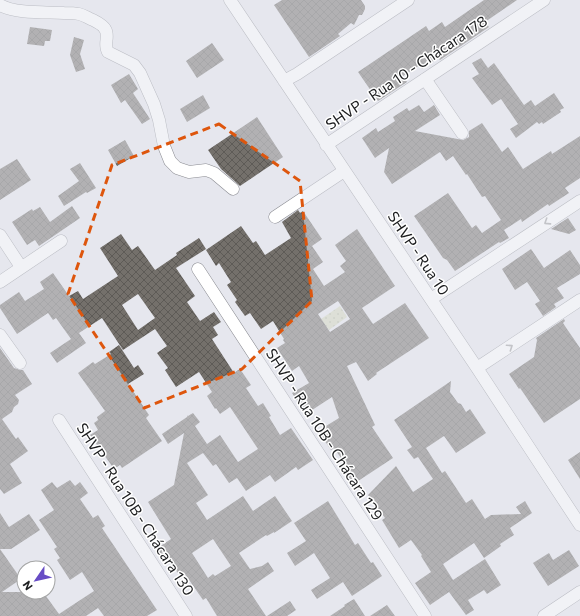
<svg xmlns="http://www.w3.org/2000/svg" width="580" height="616" viewBox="0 0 580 616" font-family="Commissioner,sans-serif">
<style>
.garden{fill:url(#garden-dots)}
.building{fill:url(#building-cross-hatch);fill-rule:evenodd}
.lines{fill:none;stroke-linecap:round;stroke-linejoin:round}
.minor-casing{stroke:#8a8b91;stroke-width:13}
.minor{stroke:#fff;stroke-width:12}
.oneway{stroke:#99999a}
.marked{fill:none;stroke:#de560d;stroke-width:3;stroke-dasharray:8 5;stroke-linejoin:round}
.labels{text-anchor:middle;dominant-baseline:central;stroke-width:3;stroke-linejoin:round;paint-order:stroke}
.street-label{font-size:15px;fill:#1c1d1f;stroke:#fff}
</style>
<defs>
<pattern id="garden-dots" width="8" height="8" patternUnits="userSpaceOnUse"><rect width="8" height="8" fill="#d2d6ba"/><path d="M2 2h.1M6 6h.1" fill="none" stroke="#b4b79f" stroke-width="1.8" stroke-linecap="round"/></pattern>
<pattern id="building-cross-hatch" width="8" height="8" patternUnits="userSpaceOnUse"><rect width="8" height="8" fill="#74706b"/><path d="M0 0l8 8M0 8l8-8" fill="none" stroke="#5e5b57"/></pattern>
</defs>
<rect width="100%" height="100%" fill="#e6e7ee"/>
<path class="garden" d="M 340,306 L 347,317 L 329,330 L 321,319 Z"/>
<path class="building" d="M 282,0 L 361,0 L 365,6 L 365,9 L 362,15 L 359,15 L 354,25 L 351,23 L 338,34 L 340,36 L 309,57 L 274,5 Z
M 484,0 L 517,0 L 485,22 L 489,27 L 440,60 L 438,58 L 422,69 L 420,65 L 403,76 L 407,82 L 378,101 L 358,72 L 426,26 L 429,31 L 442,22 L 445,27 Z
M 30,27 L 52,30 L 50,41 L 45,41 L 44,46 L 27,44 Z
M 74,37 L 84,40 L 80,54 L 85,69 L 76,72 L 70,55 Z
M 212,43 L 224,60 L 197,78 L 186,61 Z
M 481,58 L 488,68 L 494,63 L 524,105 L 531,100 L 535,106 L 554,93 L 564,108 L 560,110 L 561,112 L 543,124 L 542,122 L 539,124 L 537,122 L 516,138 L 510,129 L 518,124 L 501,99 L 492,105 L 472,78 L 479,74 L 472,63 Z
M 129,74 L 138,89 L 133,93 L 150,119 L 142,124 L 125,100 L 121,103 L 111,85 Z
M 203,95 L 210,108 L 187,122 L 180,109 Z
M 419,105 L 424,112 L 434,105 L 440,115 L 415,131 L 463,140 L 469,137 L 469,131 L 482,123 L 502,152 L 508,147 L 523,169 L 551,151 L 552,154 L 580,136 L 580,178 L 565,188 L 569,193 L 549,206 L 548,204 L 522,222 L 521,219 L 504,230 L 509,238 L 500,243 L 499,242 L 455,271 L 447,260 L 443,258 L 430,239 L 414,216 L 448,193 L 472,228 L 476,225 L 482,233 L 501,220 L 485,196 L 482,197 L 467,174 L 466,175 L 453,156 L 446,161 L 440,152 L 392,184 L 384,172 L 389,148 L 375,158 L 362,138 L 376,128 L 378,132 L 395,121 L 393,117 L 407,108 L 409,111 Z
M 257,117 L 283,157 L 240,186 L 221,169 L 208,150 Z
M 125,140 L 134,156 L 117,166 L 108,150 Z
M 17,159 L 31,180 L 0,200 L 0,169 Z
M 80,163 L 96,188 L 87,193 L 86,192 L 64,206 L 58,196 L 79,181 L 70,169 Z
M 72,206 L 80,218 L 39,246 L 35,240 L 27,245 L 12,222 L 32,209 L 33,211 L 40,207 L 50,222 Z
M 298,210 L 300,213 L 303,211 L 322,239 L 312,246 L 323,262 L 313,269 L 324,286 L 345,272 L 340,266 L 346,261 L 335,245 L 357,229 L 395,286 L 362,308 L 373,324 L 405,303 L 429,338 L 376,373 L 377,374 L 368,381 L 356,362 L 347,366 L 375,425 L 372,427 L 393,458 L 352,485 L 345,474 L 350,471 L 334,448 L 331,450 L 318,431 L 339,418 L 332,397 L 306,414 L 292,393 L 309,383 L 299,366 L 292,371 L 277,348 L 285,343 L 283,340 L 284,339 L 273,321 L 261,329 L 250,313 L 245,316 L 235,302 L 237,300 L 227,285 L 231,282 L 219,263 L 216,266 L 206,250 L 241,226 L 253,243 L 256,241 L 265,255 L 291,238 L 282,222 ZM 338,301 L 350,319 L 330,332 L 318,314 Z
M 568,218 L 576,230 L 569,234 L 551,229 Z
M 121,234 L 132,250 L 138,246 L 155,270 L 177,255 L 176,253 L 199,238 L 206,249 L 176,268 L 195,296 L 187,302 L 200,321 L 214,312 L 221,322 L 213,327 L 218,335 L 212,339 L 234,373 L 240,369 L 251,385 L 246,388 L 258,406 L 263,403 L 271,416 L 269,417 L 280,435 L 291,428 L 313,460 L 298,470 L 296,467 L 275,482 L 270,475 L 246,491 L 237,478 L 229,483 L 216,464 L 213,466 L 203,453 L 187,463 L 208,495 L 196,503 L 207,520 L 243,496 L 253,511 L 275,496 L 292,521 L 274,533 L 274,532 L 267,536 L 266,535 L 239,553 L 250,569 L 262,566 L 268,562 L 274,571 L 248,589 L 266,616 L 217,616 L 206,598 L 203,600 L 185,574 L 180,576 L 170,562 L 166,564 L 156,549 L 171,539 L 148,502 L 174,485 L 184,433 L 168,444 L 162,434 L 187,417 L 188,415 L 188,416 L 193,413 L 200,422 L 195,426 L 207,444 L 220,435 L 238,462 L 258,449 L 230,407 L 220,414 L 216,408 L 215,409 L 207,396 L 212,392 L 199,372 L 176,387 L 165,370 L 168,368 L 157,353 L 167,346 L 155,329 L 123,350 L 102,318 L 79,333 L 86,343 L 57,363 L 50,353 L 71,339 L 56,318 L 53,320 L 48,313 L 17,334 L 0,308 L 0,305 L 19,292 L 25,301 L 44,289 L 40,282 L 53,273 L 69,296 L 78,291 L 83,299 L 118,276 L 100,248 ZM 138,294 L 155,318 L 138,330 L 122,305 ZM 213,539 L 231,566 L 215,576 L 213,574 L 208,578 L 192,553 Z
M 531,249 L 544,268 L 570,250 L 580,265 L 580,274 L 557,288 L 564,298 L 554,304 L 556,307 L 543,316 L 535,304 L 540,301 L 527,282 L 515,290 L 502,269 Z
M 564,319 L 565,321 L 563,323 L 567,329 L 580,348 L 580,399 L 544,423 L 520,388 L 519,389 L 509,374 L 534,357 L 537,340 L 536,338 Z
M 119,345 L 134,368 L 138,365 L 144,374 L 128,384 L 149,415 L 146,418 L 162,441 L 122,468 L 120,465 L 114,469 L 90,435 L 98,430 L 94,423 L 98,420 L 97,417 L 105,411 L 78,373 L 93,362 L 95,364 L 111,354 L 109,352 Z
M 0,348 L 14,368 L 20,370 L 23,370 L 32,384 L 15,395 L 19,400 L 18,404 L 14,407 L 12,412 L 2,419 L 16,439 L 18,437 L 28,451 L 10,464 L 22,483 L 4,494 L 0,489 Z
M 451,381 L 450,392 L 458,403 L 461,404 L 466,412 L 470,409 L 486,433 L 456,453 L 444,436 L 426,448 L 442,473 L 445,471 L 466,503 L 472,499 L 485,519 L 491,515 L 521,514 L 516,507 L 525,501 L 532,513 L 510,528 L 514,535 L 500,544 L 501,546 L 484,558 L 474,543 L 443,564 L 453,580 L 485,559 L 501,585 L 487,594 L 484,590 L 468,600 L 474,610 L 466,615 L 449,592 L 430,605 L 415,583 L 431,572 L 421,556 L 422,555 L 411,540 L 399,548 L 382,520 L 385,518 L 368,495 L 396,466 L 413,492 L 433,479 L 418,457 L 414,459 L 407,450 L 412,447 L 394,420 Z
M 580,452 L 580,479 L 568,460 Z
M 70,480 L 75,486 L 80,482 L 88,493 L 80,499 L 93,518 L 98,515 L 105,526 L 102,528 L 157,610 L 147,616 L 104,616 L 98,608 L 86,616 L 0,616 L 0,513 L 9,527 L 29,514 L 40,530 L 11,549 L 0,549 L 21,579 L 2,592 L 43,592 L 59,614 L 94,591 L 82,572 L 70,580 L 68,577 L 57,560 L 60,558 L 54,549 L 57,547 L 39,520 L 54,510 L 41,490 L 52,482 L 57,488 Z
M 328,501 L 355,545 L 358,543 L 371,563 L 373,562 L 382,576 L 352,596 L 343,582 L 317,599 L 311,590 L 330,578 L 314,553 L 295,566 L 287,553 L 306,541 L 294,523 Z
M 569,550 L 579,566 L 548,586 L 533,563 L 549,553 L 553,560 Z
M 354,599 L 365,616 L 330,616 L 345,606 L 344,605 Z
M 290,601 L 296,610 L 287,616 L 267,616 Z
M 387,605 L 395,616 L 370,616 Z"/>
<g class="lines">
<g class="minor-casing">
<path id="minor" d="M 230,0 L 477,368 L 580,525
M 0,5 C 15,14 46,12 64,13 C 68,13 74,13 79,14 C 84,15 88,18 93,20 C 97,22 103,25 105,29 C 110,36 103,44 108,52 L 134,65 L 140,73 L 154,104 L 159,120 L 164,146 L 170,161 L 177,168 L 189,172 L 206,170 L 214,173 L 233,189
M 425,79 L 462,133
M 284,81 L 297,74 L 408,0
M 326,145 L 544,0
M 275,217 L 344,171
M 0,235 L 21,267
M 198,269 L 425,616
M 0,282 L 61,241
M 431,299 L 580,201
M 0,335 L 20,363
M 477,368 L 580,300
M 59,420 L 186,616
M 544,616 L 580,592"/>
</g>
<use href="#minor" class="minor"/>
</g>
<defs><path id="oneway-chevron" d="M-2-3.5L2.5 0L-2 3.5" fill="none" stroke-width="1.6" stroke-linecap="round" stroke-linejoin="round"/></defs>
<g class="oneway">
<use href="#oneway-chevron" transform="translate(547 222) rotate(147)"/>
<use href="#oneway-chevron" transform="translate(510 347) rotate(-34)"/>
</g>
<path d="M0 0H580V616H0ZM 219,124 L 300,181 L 312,301 L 242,369 L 144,408 L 68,294 L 112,165 Z" fill="#e6e7ee" fill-opacity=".55" fill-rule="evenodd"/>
<path class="marked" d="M 219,124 L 300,181 L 312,301 L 242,369 L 144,408 L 68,294 L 112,165 Z"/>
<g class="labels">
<g class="street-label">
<text transform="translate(406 72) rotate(-34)">SHVP - Rua 10 - Chácara 178</text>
<text transform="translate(419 253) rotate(56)">SHVP - Rua 10</text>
<text transform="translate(325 434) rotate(57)">SHVP - Rua 10B - Chácara 129</text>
<text transform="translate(136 509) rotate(57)">SHVP - Rua 10B - Chácara 130</text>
</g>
</g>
<g transform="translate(36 580) rotate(236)"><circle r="19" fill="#ffffff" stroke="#a4a5a5"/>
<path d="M0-3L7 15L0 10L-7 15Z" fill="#674cc5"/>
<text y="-6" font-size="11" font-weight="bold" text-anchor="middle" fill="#1c1d1f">N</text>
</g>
</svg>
